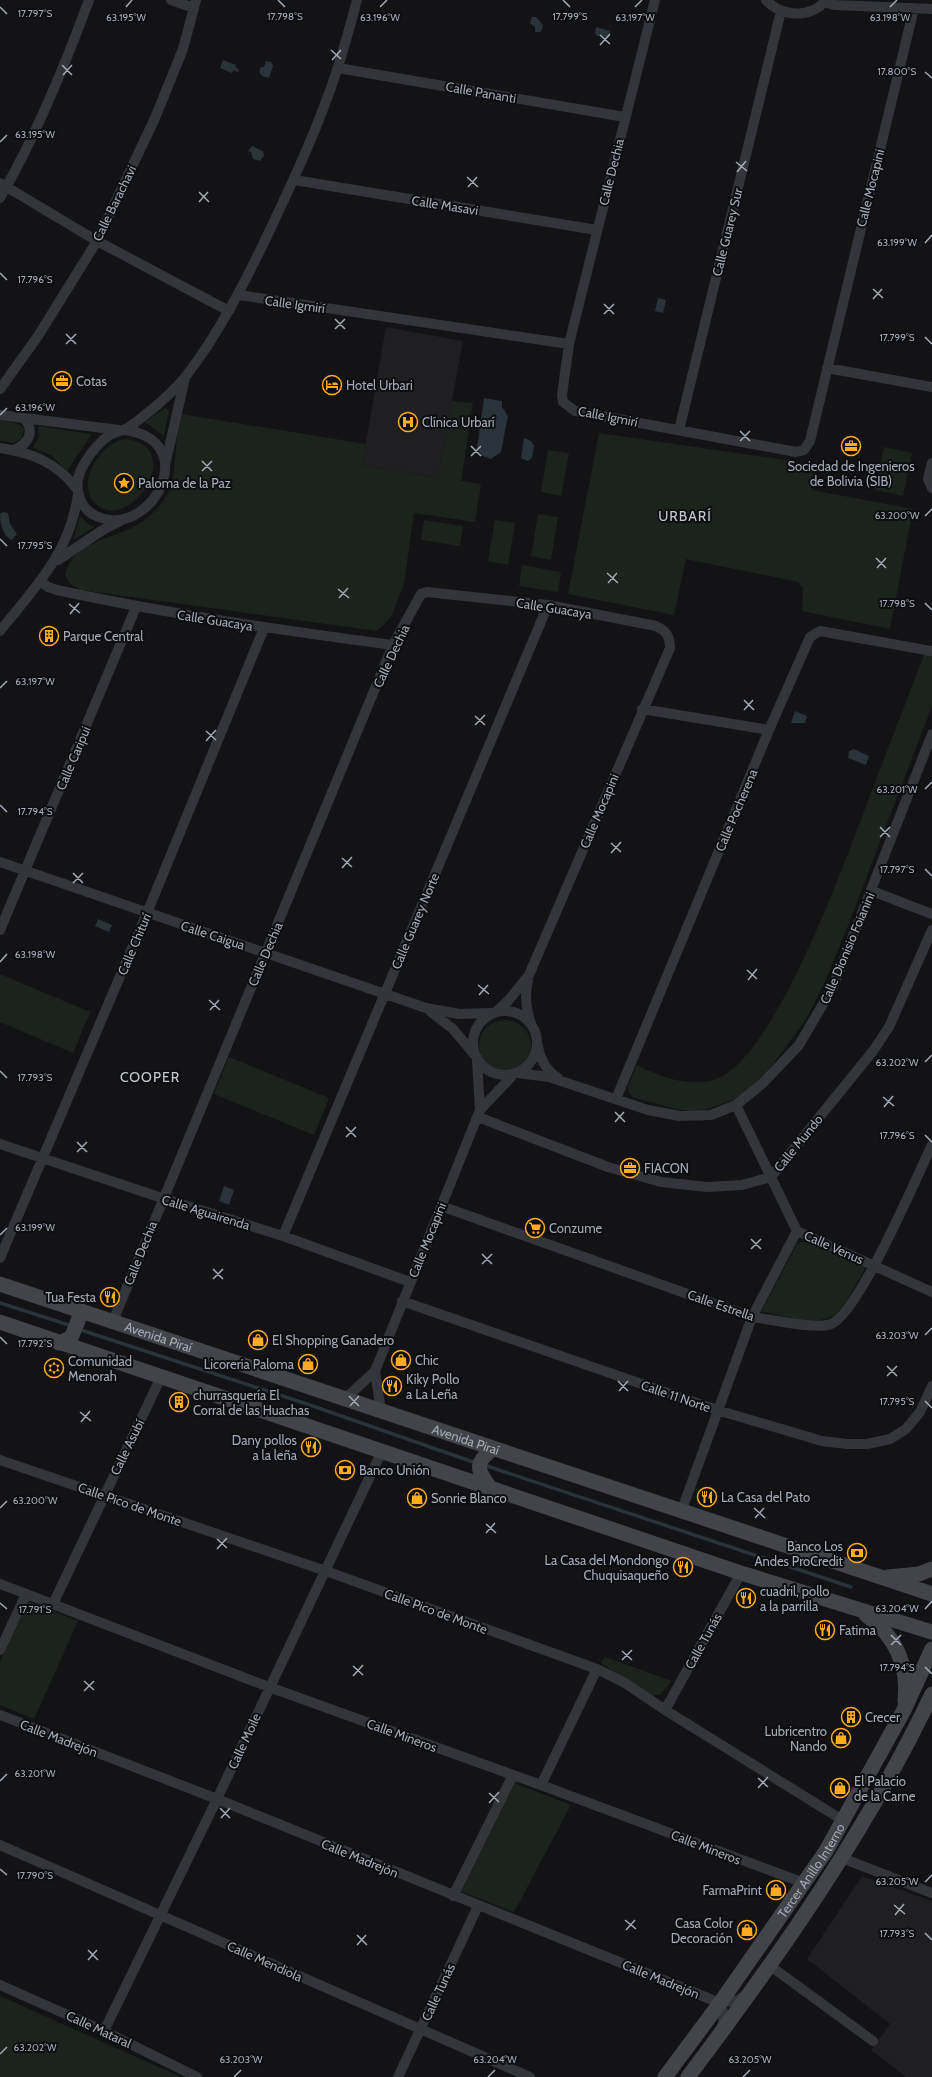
<svg xmlns="http://www.w3.org/2000/svg" width="932" height="2077" viewBox="0 0 932 2077" font-family="Cabin,sans-serif">
<style>
.built{fill:#1f1f22}
.green{fill:#1b231c}
.water{fill:#28333a}
.lines{fill:none;stroke-linecap:round;stroke-linejoin:round}
.stream{stroke:#28333a;stroke-width:3.5}
.minor{stroke:#34353a;stroke-width:10}
.secondary{stroke:#42444a;stroke-width:15}
.ticks{fill:none;stroke:#a3aab7;stroke-width:1.5}
.labels{text-anchor:middle;dominant-baseline:central;stroke-width:4;stroke-linejoin:round;paint-order:stroke}
.street-label{font-size:13px;fill:#a3aab7;stroke:#0e0e10}
.poi-label{font-size:13px;fill:#a3aab7;stroke:#0e0e10;text-anchor:start}
.neighbourhood-label{font-size:14px;letter-spacing:1px;fill:#c5c9d2;stroke:#0e0e10}
.ticks-label{font-size:10px;text-anchor:middle;fill:#a3aab7;stroke:#0e0e10;stroke-width:4;stroke-linejoin:round;paint-order:stroke}
</style>
<rect width="100%" height="100%" fill="#131315"/>
<path class="built" d="M 386,327 L 463,341 L 438,478 L 362,465 Z
M 862,1876 L 932,1901 L 932,2077 L 906,2077 L 871,2050 L 890,2024 L 807,1959 Z"/>
<path class="green" d="M 452,401 L 473,403 L 461,481 L 481,484 L 475,522 L 414,513 L 404,584 L 391,617 L 377,631 L 81,590 L 70,584 L 65,575 C 73,541 111,540 137,525 C 149,518 160,507 167,495 C 175,482 174,463 176,448 C 177,436 179,425 181,414 L 366,444 L 362,465 L 438,478 Z
M 165,408 L 169,410 L 164,436 L 145,422 Z
M 0,420 C 9,422 18,421 24,429 L 21,439 L 13,443 L 0,441 Z
M 38,426 L 92,434 L 67,471 L 51,455 L 33,448 L 39,437 Z
M 599,433 L 813,464 L 812,490 L 913,509 L 890,629 L 802,611 L 803,588 L 798,582 L 686,559 L 674,615 L 568,594 Z
M 126,439 C 185,446 135,528 100,507 C 71,489 99,442 126,439 Z
M 884,447 L 912,453 L 903,496 L 875,490 Z
M 548,450 L 569,453 L 561,496 L 541,492 Z
M 538,514 L 558,517 L 551,560 L 531,556 Z
M 80,516 L 88,524 L 95,527 L 73,540 Z
M 424,520 L 463,526 L 460,546 L 421,540 Z
M 495,520 L 515,523 L 508,565 L 488,561 Z
M 522,565 L 561,572 L 558,592 L 519,586 Z
M 925,652 L 932,653 L 932,706 L 849,923 L 824,984 L 805,1021 L 768,1071 L 754,1085 L 738,1098 L 708,1109 L 691,1111 L 676,1109 L 632,1097 L 629,1092 L 628,1086 L 637,1065 C 660,1077 696,1090 721,1077 C 780,1046 846,858 871,793 C 889,746 907,699 925,652 Z
M 0,974 L 90,1012 L 73,1053 L 0,1022 Z
M479 1046a26 26 0 1 1 52 0a26 26 0 1 1-52 0Z
M 229,1057 L 329,1098 L 314,1135 L 214,1094 Z
M 801,1242 L 809,1242 L 865,1268 C 858,1281 846,1307 834,1315 C 813,1328 783,1314 761,1312 L 797,1244 Z
M 28,1601 L 78,1621 L 34,1719 L 0,1705 L 0,1661 Z
M 605,1657 L 672,1681 L 660,1695 L 648,1695 L 601,1663 Z
M 514,1783 L 571,1805 L 514,1912 L 460,1891 Z
M 0,1996 L 9,2000 L 181,2077 L 0,2077 Z"/>
<path class="water" d="M 532,17 L 536,17 L 543,25 L 542,30 L 540,32 L 535,32 L 535,27 L 530,23 Z
M 596,27 L 610,31 L 609,37 L 597,36 L 595,33 Z
M 223,60 L 236,65 L 235,67 L 239,69 L 238,72 L 233,70 L 232,73 L 220,68 Z
M 266,61 L 271,62 L 273,66 L 269,78 L 262,76 L 259,72 L 261,67 L 264,67 Z
M 252,146 L 263,151 L 264,156 L 260,161 L 253,159 L 251,152 L 248,151 Z
M 658,298 L 666,300 L 663,313 L 655,311 Z
M 484,398 L 502,401 L 502,407 L 508,416 L 501,452 L 491,459 L 482,456 L 477,448 Z
M 524,438 L 531,441 L 534,446 L 532,458 L 528,461 L 521,458 Z
M 3,512 L 8,513 L 10,524 L 17,534 L 12,540 C 3,536 0,524 0,514 Z
M 795,711 L 807,716 L 805,723 L 791,723 Z
M 854,749 L 869,756 L 866,765 L 848,758 L 849,751 Z
M 98,919 L 112,925 L 109,932 L 95,926 Z
M 224,1186 L 234,1190 L 229,1205 L 219,1201 Z"/>
<g class="lines">
<path class="stream" d="M 0,1303 L 72,1326
M 81,1330 L 307,1404 L 476,1463
M 484,1465 L 851,1587"/>
<path class="minor" d="M 171,0 L 194,8
M 655,0 L 569,344 L 562,395 L 563,402 L 575,411 L 796,452 L 804,450 L 810,441 L 914,8
M 766,0 C 782,17 811,19 826,0
M 824,2 L 834,5 L 932,9
M 338,68 L 625,117
M 294,180 L 597,230
M 0,183 L 97,241 L 229,311
M 0,198 C 36,136 64,68 89,0
M 239,295 L 569,344
M 827,368 L 932,387
M 0,389 L 38,336 L 97,241 L 155,118 L 183,49 L 196,0
M 0,415 L 119,430
M 125,430 C 200,440 156,531 105,519 C 78,513 71,486 84,464 C 90,454 100,441 110,435 C 115,432 122,431 128,428 C 148,413 170,396 186,376 C 220,332 245,282 269,232 C 294,179 320,123 338,67 C 345,45 351,22 357,0
M 679,430 L 781,11
M 0,448 C 32,453 56,462 76,488
M 14,450 C 28,444 35,433 25,419
M 166,461 L 185,378
M 932,463 L 928,479 L 932,488
M 58,560 L 101,531 L 122,520
M 40,581 L 48,587 L 57,590 C 168,614 280,630 393,645
M 0,631 C 36,586 70,553 78,494
M 642,709 L 769,730
M 0,862 L 426,1008 L 459,1014 L 492,1013
M 872,891 L 932,914
M 0,930 L 136,607
M 528,981 C 524,996 526,1009 531,1024
M473 1043a32 32 0 1 1 64 0a32 32 0 1 1-64 0Z
M 431,1012 L 453,1029 L 474,1054
M 538,1046 C 540,1059 547,1071 558,1078
M 477,1060 L 480,1110
M 518,1073 L 549,1077 L 648,1110 L 680,1116 L 711,1115 L 736,1105 L 763,1083 L 799,1045 L 833,987 L 932,734
M 616,1099 L 769,730 L 810,637 L 820,631 L 932,651
M 736,1105 L 797,1231 L 932,1292
M 478,1117 L 608,1167 L 661,1182 L 707,1187 L 742,1185 L 771,1177 L 873,1051 L 889,1027 L 932,930
M 0,1144 L 162,1198 L 283,1236 L 410,1282
M 441,1206 L 752,1317 C 769,1319 816,1330 831,1324 C 859,1313 916,1178 932,1145
M 283,1236 L 548,605
M 0,1258 L 147,913 L 264,628
M 402,1301 L 717,1410 L 822,1441 L 847,1444 L 867,1444 L 890,1439 L 906,1429 L 920,1412 L 932,1386
M 113,1321 L 393,645 L 421,594 L 427,592 L 548,605 L 656,626 C 666,631 670,636 670,648 L 529,975 L 508,1001 L 496,1012
M 375,1371 L 381,1411
M 346,1398 L 375,1371 L 480,1110 L 514,1074
M 0,1460 L 326,1571 L 597,1669 L 625,1683 L 665,1710 L 844,1821
M 681,1512 L 752,1317 L 797,1231
M 0,1584 L 269,1687 L 541,1785 L 804,1883
M 53,1604 L 161,1377
M 0,1650 L 26,1594
M 665,1710 L 741,1573
M 0,1715 L 217,1799 L 720,2003 L 738,2000 L 747,1994
M 541,1785 L 597,1669
M 0,1845 L 530,2077
M 842,1858 L 932,1893
M 453,1896 L 513,1775
M 769,1965 L 873,2041
M 0,1985 L 104,2031 L 197,2077
M 720,2003 C 724,2013 725,2019 721,2029
M 104,2031 L 217,1799 L 382,1451
M 398,2077 L 478,1906"/>
<g class="secondary">
<path id="s1" d="M 0,1284 C 311,1387 621,1492 932,1594"/>
<path d="M 0,1322 L 741,1573 L 932,1632"/>
<path d="M 59,1343 L 71,1338 L 82,1311"/>
<path d="M 489,1486 C 476,1469 475,1462 493,1449"/>
<path d="M 888,1577 L 919,1574 L 932,1569"/>
<path d="M 866,1615 C 895,1635 909,1666 905,1701"/>
<path id="s2" d="M 665,2077 L 720,2003 L 826,1851 L 904,1710 L 932,1649"/>
<path d="M 688,2077 C 779,1956 867,1831 932,1694"/>
</g>
</g>
<path class="ticks" d="M 278,0 L 285,7M 563,0 L 570,7M 0,7 L 7,14M 126,7 L 132,0M 380,7 L 387,0M 635,7 L 642,0M 890,7 L 897,0M 600,35 L 610,44M 600,45 L 610,34M 331,50 L 341,59M 332,60 L 341,50M 62,65 L 72,75M 925,72 L 932,78M 63,75 L 72,65M 0,142 L 7,135M 736,162 L 747,171M 737,172 L 746,161M 467,177 L 478,187M 468,187 L 477,177M 199,192 L 209,202M 199,202 L 208,192M 925,243 L 932,235M 0,273 L 7,280M 873,289 L 883,298M 873,299 L 882,289M 604,304 L 614,314M 604,314 L 614,304M 335,319 L 345,329M 335,329 L 345,319M 66,334 L 76,344M 925,337 L 932,344M 66,344 L 76,334M 0,415 L 7,408M 740,431 L 750,441M 740,441 L 750,431M 471,446 L 481,456M 471,456 L 481,446M 202,461 L 212,471M 202,471 L 212,461M 925,516 L 932,509M 0,539 L 7,546M 876,558 L 886,568M 877,568 L 886,558M 607,573 L 618,583M 608,583 L 617,573M 338,589 L 349,598M 339,598 L 348,588M 925,603 L 932,610M 69,604 L 80,613M 70,614 L 79,603M 0,688 L 7,681M 744,700 L 754,710M 744,710 L 753,700M 475,716 L 485,725M 475,725 L 485,715M 206,731 L 216,740M 206,741 L 216,730M 925,789 L 932,782M 0,805 L 7,812M 880,827 L 890,837M 880,837 L 890,827M 611,843 L 621,852M 611,853 L 621,842M 342,858 L 352,867M 342,868 L 352,857M 925,869 L 932,876M 73,873 L 83,883M 73,883 L 83,873M 0,962 L 7,954M 747,970 L 757,979M 748,980 L 757,969M 478,985 L 489,994M 479,995 L 488,985M 209,1000 L 220,1010M 210,1010 L 219,1000M 925,1062 L 932,1055M 0,1071 L 7,1078M 883,1097 L 894,1106M 884,1107 L 893,1096M 615,1112 L 625,1122M 615,1122 L 624,1112M 346,1127 L 356,1137M 925,1135 L 932,1142M 346,1137 L 356,1127M 77,1142 L 87,1152M 77,1152 L 87,1142M 0,1235 L 7,1228M 751,1239 L 761,1249M 751,1249 L 761,1239M 482,1254 L 492,1264M 482,1264 L 492,1254M 213,1269 L 223,1279M 213,1279 L 223,1269M 925,1335 L 932,1328M 0,1337 L 7,1344M 887,1366 L 897,1376M 887,1376 L 897,1366M 618,1381 L 628,1391M 619,1391 L 628,1381M 349,1396 L 359,1406M 925,1401 L 932,1408M 350,1406 L 359,1396M 80,1412 L 91,1421M 81,1422 L 90,1411M 0,1508 L 7,1501M 754,1508 L 765,1518M 755,1518 L 764,1508M 486,1524 L 496,1533M 486,1533 L 495,1523M 217,1539 L 227,1548M 217,1549 L 227,1538M 0,1603 L 7,1609M 925,1609 L 932,1601M 891,1635 L 901,1645M 891,1645 L 901,1635M 622,1651 L 632,1660M 622,1660 L 632,1650M 353,1666 L 363,1675M 925,1667 L 932,1674M 353,1676 L 363,1665M 84,1681 L 94,1690M 84,1691 L 94,1681M 758,1778 L 768,1787M 0,1781 L 7,1774M 758,1788 L 768,1777M 489,1793 L 499,1802M 489,1803 L 499,1792M 220,1808 L 230,1818M 221,1818 L 230,1808M 0,1869 L 7,1875M 925,1882 L 932,1875M 894,1905 L 905,1914M 895,1915 L 904,1904M 625,1920 L 636,1929M 626,1930 L 635,1920M 925,1933 L 932,1940M 357,1935 L 367,1945M 357,1945 L 366,1935M 88,1950 L 98,1960M 88,1960 L 97,1950M 0,2054 L 7,2047M 234,2077 L 241,2070M 488,2077 L 495,2070M 743,2077 L 750,2070"/>
<defs>
<g id="office-ring" transform="scale(1)"><circle r="9.5" fill="#0e0e10" stroke="#ffac21" stroke-width="1.5"/><path d="M-6-3h4V-5.5h4V-3h4V5H-6ZM-1-4.5V-3h2v-1.5ZM-6 0V1H6V0Z" fill="#ffac21"/></g>
<g id="hotel-ring" transform="scale(1)"><circle r="9.5" fill="#0e0e10" stroke="#ffac21" stroke-width="1.5"/><path d="M-6-4.5h1.5V1H6V5H4.5V3h-9V5H-6ZM-4 0a1.8 1.8 0 1 1 3.6 0ZM.5 0V-2.5h3Q6-2.5 6 0Z" fill="#ffac21"/></g>
<g id="hospital-ring" transform="scale(1)"><circle r="9.5" fill="#0e0e10" stroke="#ffac21" stroke-width="1.5"/><path d="M-5-5h3v3.5h4V-5h3V5h-3V1.5h-4V5h-3Z" fill="#ffac21"/></g>
<g id="sight-ring" transform="scale(1)"><circle r="9.5" fill="#0e0e10" stroke="#ffac21" stroke-width="1.5"/><path d="M0-6L1.8-2.2L6-1.7L2.9 1.2L3.7 5.4L0 3.3L-3.7 5.4L-2.9 1.2L-6-1.7L-1.8-2.2Z" fill="#ffac21"/></g>
<g id="building-ring" transform="scale(1)"><circle r="9.5" fill="#0e0e10" stroke="#ffac21" stroke-width="1.5"/><path d="M-4-6H4V6H1V3H-1V6H-4ZM-2.5-4.3h1.7v1.8h-1.7ZM.8-4.3h1.7v1.8H.8ZM-2.5-1h1.7V.8h-1.7ZM.8-1h1.7V.8H.8Z" fill="#ffac21"/></g>
<g id="supermarket-ring" transform="scale(1)"><circle r="9.5" fill="#0e0e10" stroke="#ffac21" stroke-width="1.5"/><path d="M-6-5.5h2.5l.6 2H6L4.5 2H-2.5L-4.4-4H-6ZM-1.5 3.2a1.3 1.3 0 1 0 .1 0ZM3 3.2a1.3 1.3 0 1 0 .1 0Z" fill="#ffac21"/></g>
<g id="restaurant-ring" transform="scale(1)"><circle r="9.5" fill="#0e0e10" stroke="#ffac21" stroke-width="1.5"/><path d="M-5-6h1v4h1v-4h1v4h1v-4h1v5L-1.5 .5V6h-2V.5L-5-1ZM5-6V6H3V1.5H1.5Q1.5-4 5-6Z" fill="#ffac21"/></g>
<g id="shop-ring" transform="scale(1)"><circle r="9.5" fill="#0e0e10" stroke="#ffac21" stroke-width="1.5"/><path d="M-5-2.5h2.3a2.7 3.5 0 0 1 5.4 0H5L5.5 6h-11ZM-1.5-2.5h3a1.5 2.3 0 0 0-3 0Z" fill="#ffac21"/></g>
<g id="synagogue-ring" transform="scale(1)"><circle r="9.5" fill="#0e0e10" stroke="#ffac21" stroke-width="1.5"/><path d="M0-6.5L5.6 3.2H-5.6ZM0 6.5L5.6-3.2H-5.6Z" fill="#ffac21"/></g>
<g id="bank-ring" transform="scale(1)"><circle r="9.5" fill="#0e0e10" stroke="#ffac21" stroke-width="1.5"/><path d="M-6-4H6V4H-6ZM0-2.3a2.3 2.3 0 1 0 0 4.6a2.3 2.3 0 1 0 0-4.6Z" fill="#ffac21"/></g>
</defs>
<g fill-rule="evenodd">
<use href="#office-ring" x="62" y="381"/>
<use href="#hotel-ring" x="332" y="385"/>
<use href="#hospital-ring" x="408" y="422"/>
<use href="#office-ring" x="851" y="446"/>
<use href="#sight-ring" x="124" y="483"/>
<use href="#building-ring" x="49" y="636"/>
<use href="#office-ring" x="630" y="1168"/>
<use href="#supermarket-ring" x="535" y="1228"/>
<use href="#restaurant-ring" x="110" y="1297"/>
<use href="#shop-ring" x="258" y="1340"/>
<use href="#shop-ring" x="401" y="1360"/>
<use href="#shop-ring" x="308" y="1364"/>
<use href="#synagogue-ring" x="54" y="1368"/>
<use href="#restaurant-ring" x="392" y="1386"/>
<use href="#building-ring" x="179" y="1402"/>
<use href="#restaurant-ring" x="311" y="1447"/>
<use href="#bank-ring" x="345" y="1470"/>
<use href="#restaurant-ring" x="707" y="1497"/>
<use href="#shop-ring" x="417" y="1498"/>
<use href="#bank-ring" x="857" y="1553"/>
<use href="#restaurant-ring" x="683" y="1567"/>
<use href="#restaurant-ring" x="746" y="1598"/>
<use href="#restaurant-ring" x="825" y="1630"/>
<use href="#building-ring" x="851" y="1717"/>
<use href="#shop-ring" x="841" y="1738"/>
<use href="#shop-ring" x="840" y="1788"/>
<use href="#shop-ring" x="776" y="1890"/>
<use href="#shop-ring" x="747" y="1930"/>
</g>
<g class="labels">
<g class="street-label">
<text transform="translate(481 92) rotate(10)">Calle Pananti</text>
<text transform="translate(611 172) rotate(-76)">Calle Dechia</text>
<text transform="translate(870 188) rotate(-76)">Calle Mocapini</text>
<text transform="translate(114 203) rotate(-64)">Calle Barachavi</text>
<text transform="translate(445 205) rotate(9)">Calle Masavi</text>
<text transform="translate(727 232) rotate(-76)">Calle Guarey Sur</text>
<text transform="translate(295 304) rotate(8)">Calle Igmirí</text>
<text transform="translate(608 416) rotate(11)">Calle Igmirí</text>
<text transform="translate(554 608) rotate(9)">Calle Guacaya</text>
<text transform="translate(215 620) rotate(9)">Calle Guacaya</text>
<text transform="translate(391 656) rotate(-65)">Calle Dechia</text>
<text transform="translate(73 758) rotate(-67)">Calle Caripui</text>
<text transform="translate(736 810) rotate(-67)">Calle Pocherena</text>
<text transform="translate(599 811) rotate(-67)">Calle Mocapini</text>
<text transform="translate(415 921) rotate(-67)">Calle Guarey Norte</text>
<text transform="translate(213 935) rotate(18)">Calle Caigua</text>
<text transform="translate(134 944) rotate(-67)">Calle Chiturí</text>
<text transform="translate(847 948) rotate(-67)">Calle Dionisio Foianini</text>
<text transform="translate(265 954) rotate(-67)">Calle Dechia</text>
<text transform="translate(798 1143) rotate(-51)">Calle Mundo</text>
<text transform="translate(206 1212) rotate(17)">Calle Aguairenda</text>
<text transform="translate(427 1240) rotate(-68)">Calle Mocapini</text>
<text transform="translate(834 1247) rotate(24)">Calle Venus</text>
<text transform="translate(140 1253) rotate(-68)">Calle Dechia</text>
<text transform="translate(721 1305) rotate(19)">Calle Estrella</text>
<text stroke="none"><textPath href="#s1" startOffset="167">Avenida Piraí</textPath></text>
<text transform="translate(676 1396) rotate(19)">Calle 11 Norte</text>
<text stroke="none"><textPath href="#s1" startOffset="491">Avenida Piraí</textPath></text>
<text transform="translate(127 1447) rotate(-64)">Calle Asubí</text>
<text transform="translate(130 1504) rotate(19)">Calle Pico de Monte</text>
<text transform="translate(436 1611) rotate(20)">Calle Pico de Monte</text>
<text transform="translate(703 1641) rotate(-61)">Calle Tunás</text>
<text transform="translate(402 1735) rotate(20)">Calle Mineros</text>
<text transform="translate(59 1738) rotate(21)">Calle Madrejón</text>
<text transform="translate(244 1741) rotate(-65)">Calle Moile</text>
<text transform="translate(706 1847) rotate(21)">Calle Mineros</text>
<text transform="translate(360 1858) rotate(22)">Calle Madrejón</text>
<text stroke="none"><textPath href="#s2" startOffset="253">Tercer Anillo Interno</textPath></text>
<text transform="translate(265 1961) rotate(24)">Calle Mendiola</text>
<text transform="translate(661 1979) rotate(22)">Calle Madrejón</text>
<text transform="translate(438 1992) rotate(-65)">Calle Tunás</text>
<text transform="translate(99 2029) rotate(25)">Calle Mataral</text>
</g>
<g class="poi-label">
<text x="76" y="381">Cotas</text>
<text x="346" y="385">Hotel Urbari</text>
<text x="422" y="422">Clínica Urbarí</text>
<text x="851" y="466" text-anchor="middle">Sociedad de Ingenieros<tspan x="851" dy="15">de Bolivia (SIB)</tspan></text>
<text x="138" y="483">Paloma de la Paz</text>
<text x="63" y="636">Parque Central</text>
<text x="644" y="1168">FIACON</text>
<text x="549" y="1228">Conzume</text>
<text x="96" y="1297" text-anchor="end">Tua Festa</text>
<text x="272" y="1340">El Shopping Ganadero</text>
<text x="415" y="1360">Chic</text>
<text x="68" y="1361">Comunidad<tspan x="68" dy="15">Menorah</tspan></text>
<text x="294" y="1364" text-anchor="end">Licoreria Paloma</text>
<text x="406" y="1379">Kiky Pollo<tspan x="406" dy="15">a La Leña</tspan></text>
<text x="193" y="1395">churrasquería El<tspan x="193" dy="15">Corral de las Huachas</tspan></text>
<text x="297" y="1440" text-anchor="end">Dany pollos<tspan x="297" dy="15">a la leña</tspan></text>
<text x="359" y="1470">Banco Unión</text>
<text x="721" y="1497">La Casa del Pato</text>
<text x="431" y="1498">Sonrie Blanco</text>
<text x="843" y="1546" text-anchor="end">Banco Los<tspan x="843" dy="15">Andes ProCredit</tspan></text>
<text x="669" y="1560" text-anchor="end">La Casa del Mondongo<tspan x="669" dy="15">Chuquisaqueño</tspan></text>
<text x="760" y="1591">cuadril, pollo<tspan x="760" dy="15">a la parrilla</tspan></text>
<text x="839" y="1630">Fatima</text>
<text x="865" y="1717">Crecer</text>
<text x="827" y="1731" text-anchor="end">Lubricentro<tspan x="827" dy="15">Nando</tspan></text>
<text x="854" y="1781">El Palacio<tspan x="854" dy="15">de la Carne</tspan></text>
<text x="762" y="1890" text-anchor="end">FarmaPrint</text>
<text x="733" y="1923" text-anchor="end">Casa Color<tspan x="733" dy="15">Decoración</tspan></text>
</g>
<g class="neighbourhood-label">
<text x="685" y="516">URBARÍ</text>
<text x="150" y="1077">COOPER</text>
</g>
</g>
<g class="ticks-label">
<text x="35" y="17">17.797°S</text>
<text x="285" y="20">17.798°S</text>
<text x="570" y="20">17.799°S</text>
<text x="126" y="21">63.195°W</text>
<text x="380" y="21">63.196°W</text>
<text x="635" y="21">63.197°W</text>
<text x="890" y="21">63.198°W</text>
<text x="897" y="75">17.800°S</text>
<text x="35" y="138">63.195°W</text>
<text x="897" y="246">63.199°W</text>
<text x="35" y="283">17.796°S</text>
<text x="897" y="341">17.799°S</text>
<text x="35" y="411">63.196°W</text>
<text x="897" y="519">63.200°W</text>
<text x="35" y="549">17.795°S</text>
<text x="897" y="607">17.798°S</text>
<text x="35" y="685">63.197°W</text>
<text x="897" y="793">63.201°W</text>
<text x="35" y="815">17.794°S</text>
<text x="897" y="873">17.797°S</text>
<text x="35" y="958">63.198°W</text>
<text x="897" y="1066">63.202°W</text>
<text x="35" y="1081">17.793°S</text>
<text x="897" y="1139">17.796°S</text>
<text x="35" y="1231">63.199°W</text>
<text x="897" y="1339">63.203°W</text>
<text x="35" y="1347">17.792°S</text>
<text x="897" y="1405">17.795°S</text>
<text x="35" y="1504">63.200°W</text>
<text x="897" y="1612">63.204°W</text>
<text x="35" y="1613">17.791°S</text>
<text x="897" y="1671">17.794°S</text>
<text x="35" y="1777">63.201°W</text>
<text x="35" y="1879">17.790°S</text>
<text x="897" y="1885">63.205°W</text>
<text x="897" y="1937">17.793°S</text>
<text x="35" y="2051">63.202°W</text>
<text x="241" y="2063">63.203°W</text>
<text x="495" y="2063">63.204°W</text>
<text x="750" y="2063">63.205°W</text>
</g>
</svg>
